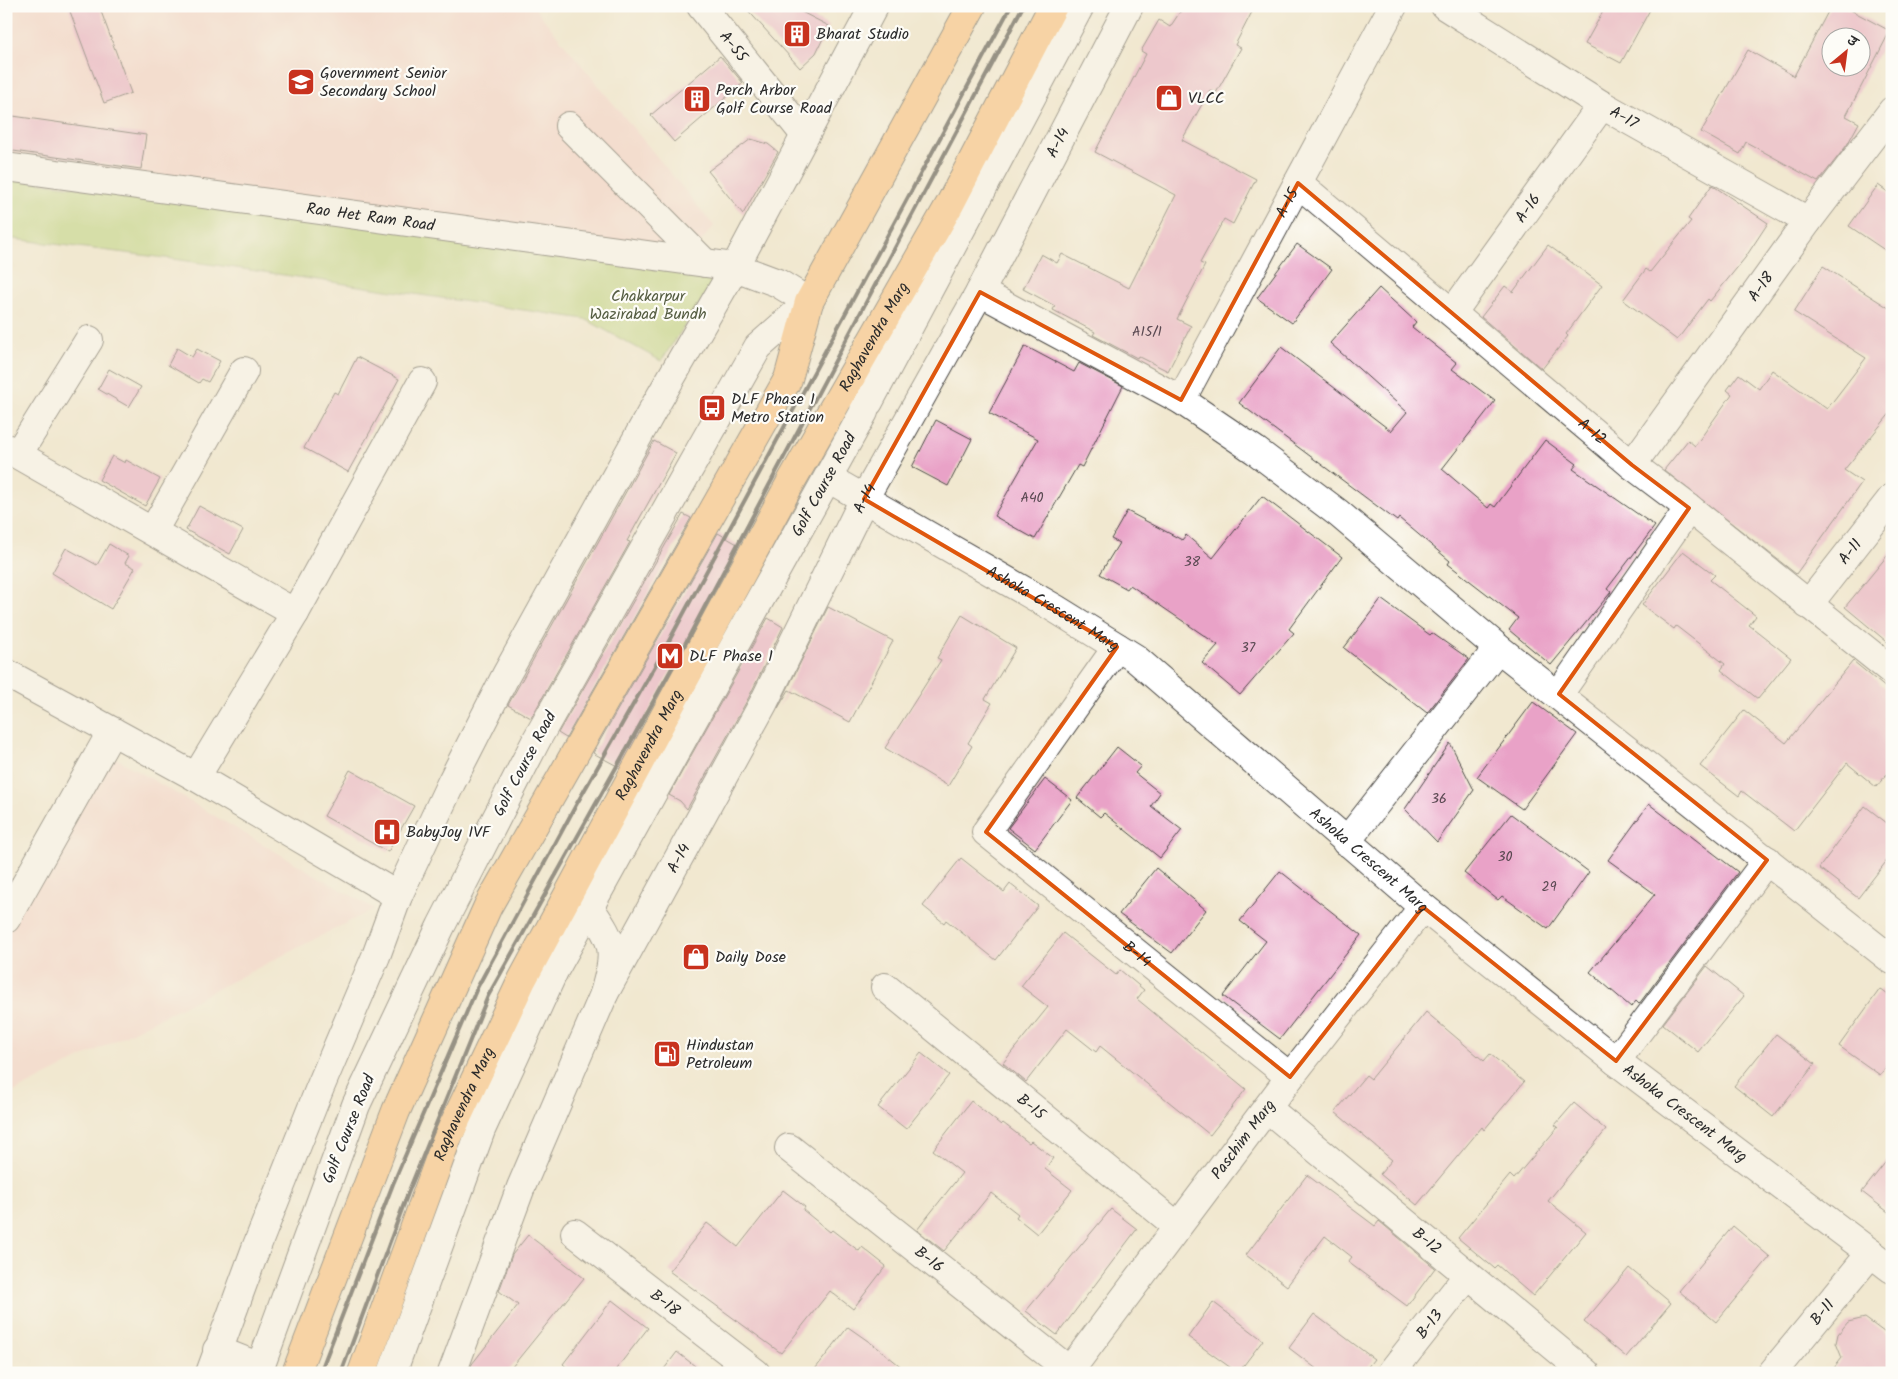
<svg xmlns="http://www.w3.org/2000/svg" width="1898" height="1379" viewBox="0 0 1898 1379" font-family="Kalam,'Playpen Sans Deva',sans-serif">
<style>
.built{fill:#f7d0cc}
.green{fill:#b7d379;stroke:#717f52}
.building{fill:#e9a2c7;fill-rule:evenodd}
.lines{fill:none;stroke-linecap:round;stroke-linejoin:round}
.minor-casing{stroke:#494744;stroke-width:30}
.major-casing{stroke:#494744;stroke-width:30}
.minor{stroke:#fff;stroke-width:28}
.major{stroke:#febb71;stroke-width:28}
.rail{stroke:#2b2b2b;stroke-width:4}
.marked{fill:none;stroke:#df570e;stroke-width:4;stroke-linejoin:round}
.labels{text-anchor:middle;dominant-baseline:central;stroke-width:4.5;stroke-linejoin:round;paint-order:stroke}
.number-label{font-size:14px;fill:#5a4952}
.poi-label{font-size:16px;fill:#2b2b2b;stroke:#fdfcf7;text-anchor:start}
.street-label{font-size:16px;fill:#2b2b2b;stroke:#fdfcf7}
.park-label{font-size:16px;fill:#555d42;stroke:#fdfcf7}
</style>
<rect width="100%" height="100%" fill="#fdfcf7"/>
<filter id="ink" filterUnits="userSpaceOnUse"><feTurbulence type="fractalNoise" baseFrequency=".02" numOctaves="2"/><feDisplacementMap in="SourceGraphic" scale="10" xChannelSelector="R" yChannelSelector="G"/><feConvolveMatrix kernelMatrix="1 2 1 2 8 2 1 2 1" color-interpolation-filters="sRGB"/></filter>
<filter id="wash" filterUnits="userSpaceOnUse"><feTurbulence type="fractalNoise" baseFrequency=".0096" numOctaves="4" result="noise"/><feDisplacementMap in="SourceGraphic" scale="20" xChannelSelector="R" yChannelSelector="G"/><feGaussianBlur stdDeviation="1.12" result="paint"/><feColorMatrix in="noise" values="0 0 0 0 0 0 0 0 0 0 0 0 0 0 0 0 0 1.4 0 .05"/><feComposite in="paint" operator="in"/></filter>
<g filter="url(#wash)">
<rect width="100%" height="100%" fill="#f1e8d0"/>
<path class="built" d="M 6,6 L 533,6 L 714,226 L 690,255 L 6,158 Z
M 114,757 L 374,909 L 6,1096 L 6,931 Z"/>
<path class="green" d="M 6,178 L 721,272 L 661,361 L 585,319 L 181,260 L 6,238 Z"/>
<g id="blocks">
<path class="building" d="M 68,6 L 99,6 L 131,93 L 104,103 Z
M 744,6 L 790,6 L 829,26 L 816,53 L 800,68 Z
M 1184,6 L 1255,6 L 1235,45 L 1241,48 L 1216,93 L 1210,90 L 1182,140 L 1256,179 L 1233,224 L 1224,219 L 1200,263 L 1205,265 L 1177,319 L 1191,326 L 1168,371 L 1138,356 L 1137,358 L 1093,335 L 1095,332 L 1053,310 L 1055,306 L 1023,289 L 1041,254 L 1057,263 L 1062,254 L 1129,288 L 1176,195 L 1095,152 L 1146,54 L 1141,51 L 1159,20 L 1170,27 Z
M 1606,6 L 1652,6 L 1621,63 L 1585,44 Z
M 1831,6 L 1843,6 L 1890,31 L 1846,116 L 1859,123 L 1847,145 L 1818,182 L 1746,142 L 1740,154 L 1701,132 L 1748,50 L 1794,76 ZM 1830,38 L 1860,38 L 1860,68 L 1830,68 Z
M 720,56 L 743,83 L 674,142 L 651,115 Z
M 6,115 L 146,135 L 141,169 L 6,150 Z
M 751,139 L 768,144 L 778,152 L 743,214 L 708,171 Z
M 1712,185 L 1768,223 L 1745,258 L 1710,301 L 1708,299 L 1677,340 L 1623,300 L 1646,269 L 1650,272 L 1691,221 L 1688,219 Z
M 1878,185 L 1892,195 L 1892,255 L 1849,226 Z
M 1297,244 L 1332,269 L 1292,323 L 1257,298 Z
M 1548,245 L 1602,285 L 1566,334 L 1568,336 L 1542,369 L 1481,317 L 1505,286 L 1513,292 Z
M 1823,266 L 1892,310 L 1892,411 L 1844,470 L 1862,482 L 1796,574 L 1664,470 L 1688,440 L 1695,446 L 1732,394 L 1727,390 L 1739,374 L 1759,389 L 1772,370 L 1827,409 L 1866,358 L 1794,312 Z
M 1379,288 L 1416,322 L 1412,327 L 1457,363 L 1452,369 L 1495,401 L 1442,469 L 1488,508 L 1491,504 L 1495,507 L 1545,440 L 1577,464 L 1573,469 L 1655,526 L 1607,589 L 1611,592 L 1551,665 L 1509,630 L 1518,618 L 1448,564 L 1450,561 L 1399,518 L 1397,521 L 1239,403 L 1281,347 L 1391,431 L 1407,412 L 1330,343 Z
M 1025,346 L 1074,372 L 1079,363 L 1123,386 L 1082,467 L 1078,465 L 1035,539 L 994,516 L 1038,439 L 989,413 Z
M 177,348 L 192,357 L 197,349 L 220,361 L 208,382 L 202,379 L 199,383 L 168,365 Z
M 357,357 L 399,379 L 348,472 L 304,448 L 334,392 L 338,394 Z
M 109,369 L 141,387 L 129,407 L 98,389 Z
M 936,420 L 972,439 L 948,486 L 912,467 Z
M 654,441 L 676,453 L 627,541 L 630,542 L 531,718 L 508,705 Z
M 112,456 L 125,463 L 126,460 L 160,479 L 145,506 L 99,480 Z
M 1262,496 L 1342,557 L 1289,629 L 1294,633 L 1240,695 L 1202,663 L 1218,645 L 1130,585 L 1127,589 L 1100,574 L 1119,543 L 1111,539 L 1127,511 L 1182,540 L 1186,535 L 1213,558 Z
M 199,506 L 243,530 L 230,554 L 186,530 Z
M 683,514 L 691,518 L 566,738 L 558,733 Z
M 718,533 L 739,545 L 619,767 L 593,753 Z
M 109,544 L 129,556 L 125,563 L 135,568 L 111,609 L 52,573 L 66,548 L 97,565 Z
M 1892,550 L 1892,646 L 1845,607 Z
M 1683,551 L 1715,575 L 1710,580 L 1756,616 L 1749,625 L 1791,658 L 1758,699 L 1721,670 L 1725,664 L 1676,626 L 1674,629 L 1642,605 Z
M 1381,599 L 1430,635 L 1432,633 L 1469,659 L 1427,713 L 1344,648 Z
M 828,607 L 893,641 L 850,722 L 789,690 L 778,708 Z
M 962,615 L 1016,648 L 985,699 L 992,703 L 968,743 L 972,746 L 948,786 L 885,748 L 941,660 L 937,658 Z
M 768,618 L 783,627 L 749,697 L 687,809 L 680,801 L 669,795 Z
M 1853,661 L 1892,693 L 1892,768 L 1876,787 L 1847,763 L 1794,831 L 1742,791 L 1739,796 L 1700,766 L 1744,710 L 1786,743 Z
M 1533,702 L 1577,734 L 1522,809 L 1477,777 Z
M 1450,743 L 1474,790 L 1437,842 L 1405,809 Z
M 1117,747 L 1141,766 L 1135,773 L 1160,793 L 1151,806 L 1182,830 L 1160,858 L 1104,813 L 1100,817 L 1077,798 Z
M 350,770 L 414,806 L 388,852 L 324,816 Z
M 1045,779 L 1072,800 L 1035,849 L 1008,828 Z
M 1649,804 L 1738,872 L 1639,1004 L 1636,1001 L 1631,1007 L 1590,972 L 1655,894 L 1608,860 Z
M 1865,806 L 1892,827 L 1892,854 L 1858,898 L 1819,868 Z
M 1511,814 L 1589,872 L 1548,929 L 1502,896 L 1498,900 L 1464,873 Z
M 961,858 L 1004,892 L 1010,884 L 1038,906 L 996,960 L 946,920 L 944,923 L 923,906 Z
M 1156,868 L 1206,910 L 1172,953 L 1119,914 Z
M 1280,871 L 1361,935 L 1280,1039 L 1223,996 L 1266,941 L 1240,921 Z
M 1063,933 L 1116,975 L 1120,970 L 1144,990 L 1137,999 L 1246,1089 L 1210,1135 L 1100,1046 L 1096,1052 L 1067,1029 L 1026,1082 L 1003,1063 L 1048,1007 L 1021,986 Z
M 1707,966 L 1744,996 L 1698,1052 L 1663,1024 Z
M 1880,989 L 1892,998 L 1892,1059 L 1880,1075 L 1839,1046 Z
M 1426,1012 L 1484,1061 L 1490,1054 L 1524,1082 L 1484,1130 L 1482,1127 L 1417,1205 L 1380,1174 L 1392,1160 L 1335,1112 L 1366,1075 L 1371,1079 Z
M 1776,1034 L 1815,1064 L 1773,1117 L 1734,1086 Z
M 921,1053 L 949,1075 L 906,1129 L 878,1107 Z
M 971,1101 L 1001,1125 L 1003,1123 L 1029,1143 L 1031,1141 L 1053,1158 L 1045,1169 L 1072,1190 L 1037,1234 L 1016,1217 L 1018,1214 L 991,1193 L 944,1251 L 917,1230 L 962,1173 L 933,1150 Z
M 1574,1103 L 1606,1130 L 1548,1201 L 1586,1232 L 1533,1296 L 1497,1265 L 1494,1268 L 1458,1238 L 1510,1175 L 1514,1179 L 1558,1127 L 1555,1125 Z
M 1892,1154 L 1892,1215 L 1862,1192 Z
M 1307,1175 L 1375,1226 L 1379,1221 L 1435,1268 L 1407,1306 L 1348,1262 L 1352,1257 L 1325,1236 L 1287,1286 L 1246,1255 Z
M 783,1190 L 805,1207 L 803,1210 L 830,1232 L 832,1230 L 859,1251 L 862,1247 L 886,1266 L 853,1309 L 830,1291 L 781,1353 L 669,1271 L 707,1223 L 738,1247 Z
M 1111,1209 L 1137,1229 L 1057,1335 L 1026,1311 Z
M 1733,1226 L 1770,1257 L 1716,1322 L 1679,1291 Z
M 528,1235 L 584,1278 L 507,1373 L 469,1373 L 472,1364 L 518,1305 L 499,1291 L 512,1255 Z
M 1629,1268 L 1671,1303 L 1626,1357 L 1584,1322 Z
M 612,1300 L 648,1328 L 613,1373 L 573,1373 L 563,1364 Z
M 1213,1302 L 1263,1340 L 1238,1373 L 1188,1337 Z
M 1314,1314 L 1374,1359 L 1363,1373 L 1322,1373 L 1289,1348 Z
M 1865,1318 L 1892,1338 L 1892,1373 L 1830,1373 L 1842,1358 L 1836,1343 L 1838,1334 L 1848,1322 Z
M 848,1327 L 878,1348 L 909,1373 L 812,1373 Z
M 677,1352 L 704,1373 L 661,1373 Z"/>
</g>
</g>
<g filter="url(#ink)">
<use href="#blocks" fill-opacity="0" stroke="#494744" stroke-width="1"/>
<g class="lines">
<g class="minor-casing">
<g id="minor">
<path id="s1" d="M 701,6 L 805,135"/>
<path id="s2" d="M 1445,6 L 1602,105 L 1808,221"/>
<path d="M 569,126 L 705,263"/>
<path id="s3" d="M 6,167 L 735,267 L 778,283 L 809,302 L 758,347 L 537,739 L 441,926 L 356,1105 L 258,1373"/>
<path id="s4" d="M 1298,183 L 1632,465 L 1689,508 L 1892,671"/>
<path d="M 980,292 L 1181,400 L 1256,451 L 1338,513 L 1498,648 L 1892,960"/>
<path id="s5" d="M 1453,312 L 1602,105"/>
<path id="s6" d="M 1181,400 L 1393,6"/>
<path d="M 869,402 L 1080,6"/>
<path d="M 6,448 L 295,613 L 196,777"/>
<path d="M 18,454 L 89,340"/>
<path id="s7" d="M 1632,465 L 1808,221 L 1892,111"/>
<path id="s8" d="M 828,478 L 1056,609 L 1135,658 L 1423,907 L 1616,1061 L 1892,1269"/>
<path d="M 153,531 L 244,371"/>
<path id="s9" d="M 1808,605 L 1892,498"/>
<path d="M 295,613 L 422,382"/>
<path id="s10" d="M 1117,647 L 986,832 L 1290,1077"/>
<path d="M 6,673 L 196,777 L 398,896"/>
<path d="M 1559,694 L 1689,508"/>
<path d="M 1346,842 L 1498,648"/>
<path d="M 6,919 L 112,731"/>
<path id="s11" d="M 885,987 L 1177,1226"/>
<path id="s12" d="M 604,994 L 763,704 L 864,499 L 980,292 L 1129,6"/>
<path d="M 1616,1061 L 1767,860"/>
<path id="s13" d="M 1267,1108 L 1586,1373"/>
<path id="s14" d="M 789,1148 L 1070,1371"/>
<path id="s15" d="M 575,1233 L 756,1373"/>
<path d="M 217,1350 L 260,1367"/>
<path d="M 210,1373 L 256,1248 L 319,1090 L 376,956 L 398,896 L 451,783 L 506,675 L 656,404 L 735,267 L 874,6"/>
<path id="s16" d="M 392,1373 L 481,1130 L 554,971 L 864,412 L 869,345"/>
<path d="M 452,1373 L 521,1187 L 604,994 C 616,950 616,946 590,908"/>
<path id="s17" d="M 1068,1373 L 1290,1077 L 1423,907"/>
<path id="s18" d="M 1391,1373 L 1468,1275"/>
<path id="s19" d="M 1772,1373 L 1871,1253"/>
</g>
</g>
<g class="major-casing">
<g id="major">
<path d="M 296,1373 L 396,1111 L 488,906 L 788,379 L 809,302 L 972,6"/>
<path id="s20" d="M 362,1373 L 446,1141 L 522,980 L 792,480 L 950,204 L 1053,6"/>
</g>
</g>
<use href="#minor" class="minor"/>
<use href="#major" class="major"/>
<path class="rail" d="M 320,1373 L 393,1184 L 477,988 L 576,805 L 663,652 L 1011,6
M 341,1373 L 408,1193 L 488,996 L 677,659 L 1023,6"/>
</g>
</g>
<path d="M0 0H1898V1379H0ZM 1298,183 L 1632,465 L 1689,508 L 1559,694 L 1767,860 L 1616,1061 L 1423,907 L 1290,1077 L 986,832 L 1117,647 L 864,499 L 980,292 L 1181,400 Z" fill="#f1e8d0" fill-opacity=".55" fill-rule="evenodd"/>
<path class="marked" d="M 1298,183 L 1632,465 L 1689,508 L 1559,694 L 1767,860 L 1616,1061 L 1423,907 L 1290,1077 L 986,832 L 1117,647 L 864,499 L 980,292 L 1181,400 Z"/>
<defs>
<g id="building-square" transform="scale(1.4375)"><rect x="-9" y="-9" width="18" height="18" rx="4" fill="#c8321e" stroke="#fdfcf7"/><path d="M-4-6H4V6H1V3H-1V6H-4ZM-2.5-4.3h1.7v1.8h-1.7ZM.8-4.3h1.7v1.8H.8ZM-2.5-1h1.7V.8h-1.7ZM.8-1h1.7V.8H.8Z" fill="#fff"/></g>
<g id="school-square" transform="scale(1.4375)"><rect x="-9" y="-9" width="18" height="18" rx="4" fill="#c8321e" stroke="#fdfcf7"/><path d="M0-5L7-2L0 1L-7-2ZM-4 1L0 2.5L4 1V4Q0 6-4 4Z" fill="#fff"/></g>
<g id="shop-square" transform="scale(1.4375)"><rect x="-9" y="-9" width="18" height="18" rx="4" fill="#c8321e" stroke="#fdfcf7"/><path d="M-5-2.5h2.3a2.7 3.5 0 0 1 5.4 0H5L5.5 6h-11ZM-1.5-2.5h3a1.5 2.3 0 0 0-3 0Z" fill="#fff"/></g>
<g id="bus-square" transform="scale(1.4375)"><rect x="-9" y="-9" width="18" height="18" rx="4" fill="#c8321e" stroke="#fdfcf7"/><path d="M-5-6H5V4H4V6H2V4H-2V6H-4V4H-5ZM-3.5-4V0h7V-4ZM-3.5 1.2v1.5H-2V1.2ZM2 1.2v1.5H3.5V1.2Z" fill="#fff"/></g>
<g id="metro-square" transform="scale(1.4375)"><rect x="-9" y="-9" width="18" height="18" rx="4" fill="#c8321e" stroke="#fdfcf7"/><path d="M-5.5 5V-5H-3L0 0L3-5H5.5V5H3V-.5L0 4L-3-.5V5Z" fill="#fff"/></g>
<g id="hospital-square" transform="scale(1.4375)"><rect x="-9" y="-9" width="18" height="18" rx="4" fill="#c8321e" stroke="#fdfcf7"/><path d="M-5-5h3v3.5h4V-5h3V5h-3V1.5h-4V5h-3Z" fill="#fff"/></g>
<g id="fuel-square" transform="scale(1.4375)"><rect x="-9" y="-9" width="18" height="18" rx="4" fill="#c8321e" stroke="#fdfcf7"/><path d="M-5.5-6h7V0h2V4h1.3V-2.5L3-4.5l.8-.8L6-3V5H2.5V1h-1V6h-7ZM-4.2-4.7v3.2H.2V-4.7Z" fill="#fff"/></g>
</defs>
<g fill-rule="evenodd">
<use href="#building-square" x="797" y="34"/>
<use href="#school-square" x="301" y="82"/>
<use href="#shop-square" x="1169" y="98"/>
<use href="#building-square" x="697" y="99"/>
<use href="#bus-square" x="712" y="408"/>
<use href="#metro-square" x="670" y="656"/>
<use href="#hospital-square" x="387" y="832"/>
<use href="#shop-square" x="696" y="957"/>
<use href="#fuel-square" x="667" y="1054"/>
</g>
<g class="labels">
<g class="number-label">
<text x="1147" y="332">A15/1</text>
<text x="1032" y="498">A40</text>
<text x="1192" y="562">38</text>
<text x="1248" y="648">37</text>
<text x="1439" y="799">36</text>
<text x="1505" y="857">30</text>
<text x="1549" y="887">29</text>
</g>
<g class="poi-label">
<text x="816" y="34">Bharat Studio</text>
<text x="320" y="73">Government Senior<tspan x="320" dy="18">Secondary School</tspan></text>
<text x="716" y="90">Perch Arbor<tspan x="716" dy="18">Golf Course Road</tspan></text>
<text x="1188" y="98">VLCC</text>
<text x="731" y="399">DLF Phase 1<tspan x="731" dy="18">Metro Station</tspan></text>
<text x="689" y="656">DLF Phase 1</text>
<text x="406" y="832">BabyJoy IVF</text>
<text x="715" y="957">Daily Dose</text>
<text x="686" y="1045">Hindustan<tspan x="686" dy="18">Petroleum</tspan></text>
</g>
<g class="street-label">
<text stroke="none"><textPath href="#s1" startOffset="52">A-55</textPath></text>
<text stroke="none"><textPath href="#s2" startOffset="211">A-17</textPath></text>
<text stroke="none"><textPath href="#s12" startOffset="965">A-14</textPath></text>
<text stroke="none"><textPath href="#s6" startOffset="224">A-15</textPath></text>
<text stroke="none"><textPath href="#s5" startOffset="128">A-16</textPath></text>
<text stroke="none"><textPath href="#s3" startOffset="368">Rao Het Ram Road</textPath></text>
<text stroke="none"><textPath href="#s7" startOffset="220">A-18</textPath></text>
<text stroke="none"><textPath href="#s20" startOffset="1158">Raghavendra Marg</textPath></text>
<text stroke="none"><textPath href="#s4" startOffset="385">A-12</textPath></text>
<text stroke="none"><textPath href="#s16" startOffset="990">Golf Course Road</textPath></text>
<text stroke="none"><textPath href="#s12" startOffset="560">A-14</textPath></text>
<text stroke="none"><textPath href="#s9" startOffset="68">A-11</textPath></text>
<text stroke="none"><textPath href="#s8" startOffset="260">Ashoka Crescent Marg</textPath></text>
<text stroke="none"><textPath href="#s20" startOffset="692">Raghavendra Marg</textPath></text>
<text transform="translate(525 764) rotate(-62)">Golf Course Road</text>
<text stroke="none"><textPath href="#s12" startOffset="155">A-14</textPath></text>
<text stroke="none"><textPath href="#s8" startOffset="665">Ashoka Crescent Marg</textPath></text>
<text stroke="none"><textPath href="#s10" startOffset="421">B-14</textPath></text>
<text stroke="none"><textPath href="#s20" startOffset="288">Raghavendra Marg</textPath></text>
<text stroke="none"><textPath href="#s11" startOffset="189">B-15</textPath></text>
<text stroke="none"><textPath href="#s8" startOffset="1070">Ashoka Crescent Marg</textPath></text>
<text transform="translate(349 1129) rotate(-68)">Golf Course Road</text>
<text stroke="none"><textPath href="#s17" startOffset="292">Paschim Marg</textPath></text>
<text stroke="none"><textPath href="#s13" startOffset="208">B-12</textPath></text>
<text stroke="none"><textPath href="#s14" startOffset="179">B-16</textPath></text>
<text stroke="none"><textPath href="#s15" startOffset="114">B-18</textPath></text>
<text stroke="none"><textPath href="#s19" startOffset="79">B-11</textPath></text>
<text stroke="none"><textPath href="#s18" startOffset="62">B-13</textPath></text>
</g>
<g class="park-label">
<text x="648" y="296">Chakkarpur<tspan x="648" dy="18">Wazirabad Bundh</tspan></text>
</g>
</g>
<rect width="1898" height="1379" fill="none" stroke="#fdfcf7" stroke-width="25"/>
<g transform="translate(1846 52) rotate(29)"><circle r="24" fill="#fdfcf7" stroke="#a9a8a5"/>
<path d="M0-4L9 19L0 12L-9 19Z" fill="#c8321e"/>
<text y="-8" font-size="14" font-weight="bold" text-anchor="middle" fill="#2b2b2b">उ</text>
</g>
</svg>
